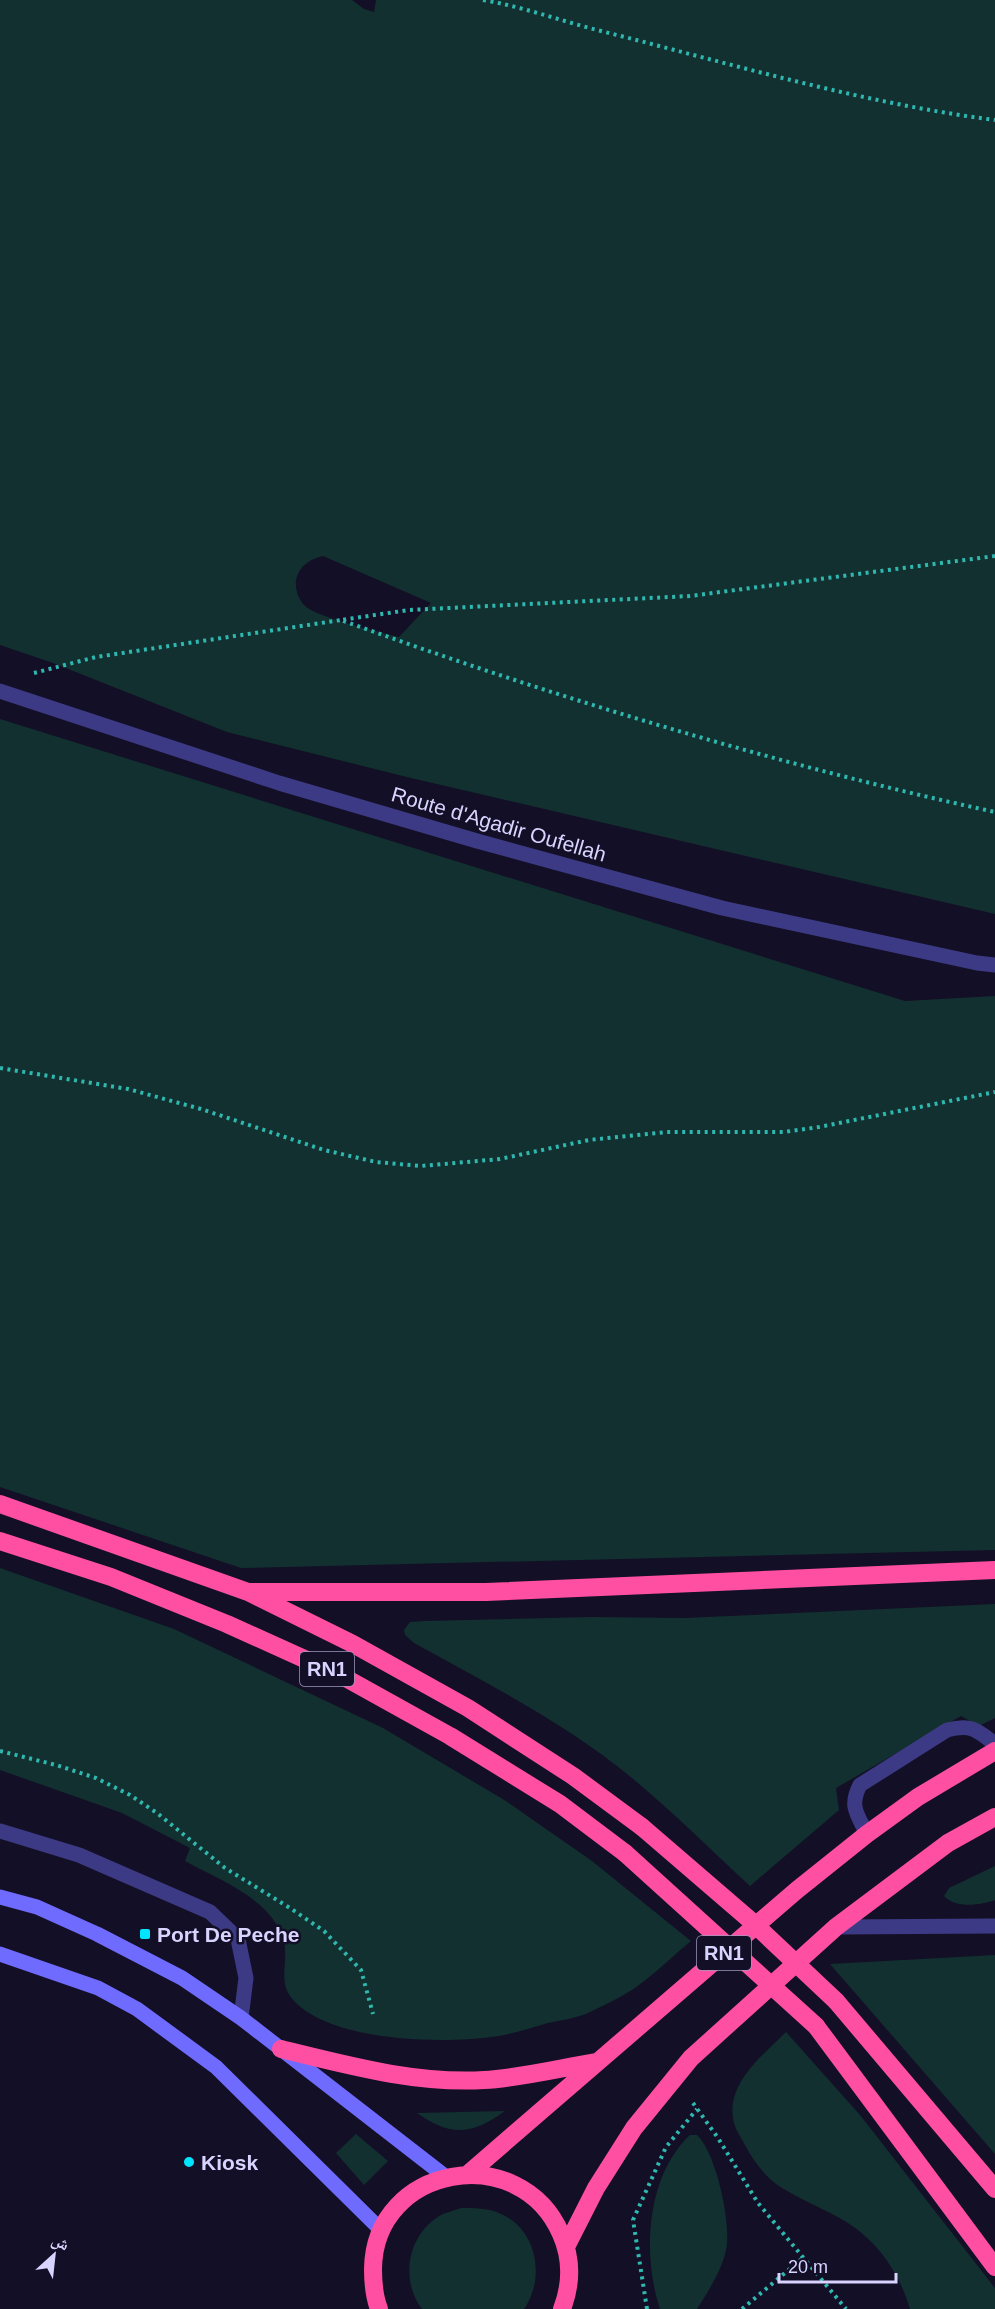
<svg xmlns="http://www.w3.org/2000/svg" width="995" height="2309" viewBox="0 0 995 2309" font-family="Helvetica,'Noto Naskh Arabic',sans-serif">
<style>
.green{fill:#12302f;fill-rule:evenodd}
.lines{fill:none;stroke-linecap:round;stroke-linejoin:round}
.path{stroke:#2fb8b0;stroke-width:4;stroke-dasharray:3 4.5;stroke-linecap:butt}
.lane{stroke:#3d3a85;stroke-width:15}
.street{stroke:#3d3a85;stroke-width:15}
.secondary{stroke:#6f6bff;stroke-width:15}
.highway{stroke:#ff4fa3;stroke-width:18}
.highway-bridge{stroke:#ff4fa3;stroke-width:18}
.poi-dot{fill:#00e5ff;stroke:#130f26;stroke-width:2}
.labels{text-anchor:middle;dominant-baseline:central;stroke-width:5;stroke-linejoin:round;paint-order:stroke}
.shield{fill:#130f26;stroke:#9e99be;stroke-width:1.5}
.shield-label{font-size:20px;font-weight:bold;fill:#d9d4ff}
.street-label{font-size:21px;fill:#d9d4ff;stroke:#130f26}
.poi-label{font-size:21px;font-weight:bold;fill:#d9d4ff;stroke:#130f26;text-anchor:start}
</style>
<rect width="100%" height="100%" fill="#130f26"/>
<path class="green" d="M 0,0 L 352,0 L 364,9 L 374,12 L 376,0 L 995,0 L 995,914 L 411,778 L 227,732 L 53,663 L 0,645 ZM 323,556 L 431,603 L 399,637 C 380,632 316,617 305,606 C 298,599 295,589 296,580 C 299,566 310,559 323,556 Z
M 0,719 L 905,1001 L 995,996 L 995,1550 L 241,1568 L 0,1487 Z
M 0,1568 L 174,1629 L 383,1728 L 506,1801 L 592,1861 L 691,1941 C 675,1954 660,1969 643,1982 C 628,1994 609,2003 592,2011 C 579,2018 562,2020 548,2023 C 530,2028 510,2035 491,2037 C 440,2044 333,2041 295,2002 C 276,1983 289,1965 284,1942 C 273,1899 219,1880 185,1861 L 190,1848 L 122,1813 L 0,1770 Z
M 995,1604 L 995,1718 L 979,1726 L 961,1716 L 836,1788 L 839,1810 L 750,1886 C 711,1850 673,1812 632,1778 C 567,1724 488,1684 414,1643 L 405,1635 L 404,1630 L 410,1622 L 424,1621 L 591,1617 L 685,1618 Z
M 995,1866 L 995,1900 C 981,1905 956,1909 944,1896 L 949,1888 Z
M 995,1955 L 995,2154 L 830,1964 Z
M 786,2032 L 860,2115 L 995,2288 L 995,2309 L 910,2309 C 902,2282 887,2255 865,2236 C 841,2214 809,2205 782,2188 C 766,2178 755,2163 746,2147 C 742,2139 736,2131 734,2123 C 724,2085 763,2055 786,2032 Z
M 505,2111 C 472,2135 451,2137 417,2113 Z
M 356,2134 L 388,2161 L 364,2185 L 336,2153 Z
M 690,2135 L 697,2135 C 716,2152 732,2225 726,2250 C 722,2270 708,2292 697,2309 L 660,2309 C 642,2255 646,2176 690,2135 Z
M 461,2208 C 474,2208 486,2208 499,2213 C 537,2228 546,2278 524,2309 L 422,2309 C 399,2279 408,2232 443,2214 C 449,2212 455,2210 461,2208 Z"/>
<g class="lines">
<path class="path" d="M 483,0 C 524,7 561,21 601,31 C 732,64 861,103 995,120
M 995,556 L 690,596 L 409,610 L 341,620 C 554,697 773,764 995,812
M 34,673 L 96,657 L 341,620
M 0,1068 L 128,1089 L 201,1109 L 324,1150 L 376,1162 L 421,1166 L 500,1159 L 589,1140 L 667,1132 L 784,1132 L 819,1127 L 995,1092
M 0,1751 L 56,1765 L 96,1778 L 130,1795 L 157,1813 L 225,1868 L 290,1908 L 324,1931 L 361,1970 L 373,2014
M 693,2103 L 718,2138 L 758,2203 L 846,2309
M 647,2309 L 633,2220 L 666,2147 L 697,2109
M 742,2309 L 804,2257"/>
<path class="lane" d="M 0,1831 L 79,1855 L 210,1912 L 238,1939 L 246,1978 L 241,2018
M 867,1834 C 857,1814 849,1806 860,1785 L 947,1730 C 971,1724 976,1729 995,1744
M 836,1927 L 995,1926"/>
<path class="street" d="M 0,691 L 279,783 L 477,841 L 722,908 L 977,963 L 995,965"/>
<path class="secondary" d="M 0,1897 L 37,1907 L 97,1934 L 182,1978 L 241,2018 L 446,2177
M 0,1954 L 98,1988 L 137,2009 L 216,2067 L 381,2230"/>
<path class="highway" d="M 0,1504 L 248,1592 L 353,1644 L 468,1708 L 573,1776 L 642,1827
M 0,1541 L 111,1577 L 227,1624 L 342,1676 L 450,1736 L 560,1804 L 625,1853
M 248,1592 L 486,1592 L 995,1570
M 836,2001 L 995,2189
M 816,2026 L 995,2267
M 281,2049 C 347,2065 415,2084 484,2080 C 521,2078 560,2068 597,2062
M 468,2174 L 797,1890 L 867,1834 L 918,1797 L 995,1751
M 566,2247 L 596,2188 L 634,2128 L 691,2058 L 836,1927 L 948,1843 L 995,1817
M 379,2309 C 374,2296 373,2282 373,2269 C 374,2165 520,2139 561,2234 C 572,2259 572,2283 562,2309"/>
<path class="highway-bridge" d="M 642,1827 L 750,1920 L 836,2001
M 625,1853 L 816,2026"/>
</g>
<g class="poi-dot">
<rect x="139" y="1928" width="12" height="12" rx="3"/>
<circle cx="189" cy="2162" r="6"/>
</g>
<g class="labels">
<g class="shield">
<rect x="300" y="1652" width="54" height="34" rx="4.5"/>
<rect x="697" y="1936" width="54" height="34" rx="4.5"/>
</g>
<g class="shield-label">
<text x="327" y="1669">RN1</text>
<text x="724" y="1953">RN1</text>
</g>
<g class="street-label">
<text transform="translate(499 824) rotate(16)">Route d'Agadir Oufellah</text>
</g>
<g class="poi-label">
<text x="157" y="1934">Port De Peche</text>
<text x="201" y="2162">Kiosk</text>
</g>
</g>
<g transform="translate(54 2255) rotate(27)" stroke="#130f26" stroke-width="4.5" paint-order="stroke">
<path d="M0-4.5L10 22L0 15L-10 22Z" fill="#d9d4ff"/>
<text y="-9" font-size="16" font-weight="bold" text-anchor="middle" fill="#d9d4ff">ش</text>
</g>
<path d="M779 2273v9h117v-9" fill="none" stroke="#d9d4ff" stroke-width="3"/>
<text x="788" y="2273" font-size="18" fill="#d9d4ff" stroke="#130f26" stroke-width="4.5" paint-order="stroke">20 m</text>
</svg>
